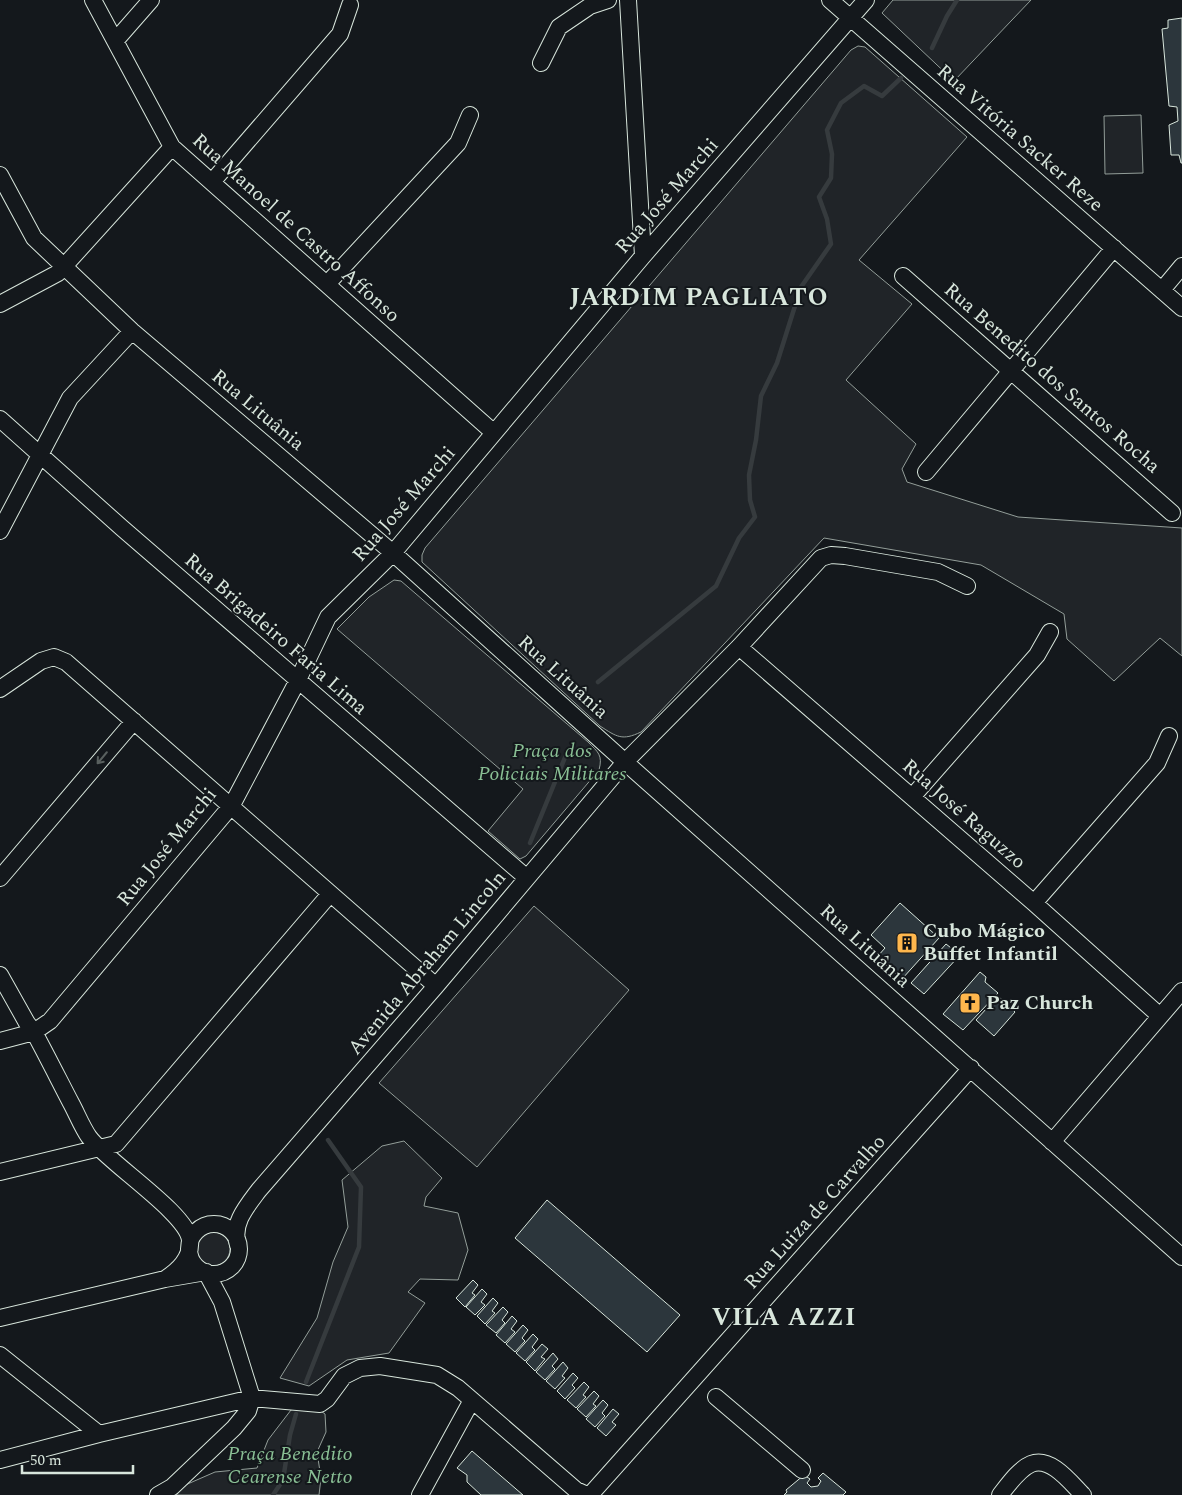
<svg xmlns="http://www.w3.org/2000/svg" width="1182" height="1495" viewBox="0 0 1182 1495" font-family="Spectral,serif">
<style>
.green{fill:#202428;stroke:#939e99}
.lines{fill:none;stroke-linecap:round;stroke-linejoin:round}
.stream{stroke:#363b3e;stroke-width:4.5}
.building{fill:#2c363c;stroke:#d8e6dc}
.minor-casing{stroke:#d8e6dc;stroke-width:18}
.minor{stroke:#14181c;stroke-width:16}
.oneway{stroke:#59605f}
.labels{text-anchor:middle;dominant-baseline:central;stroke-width:4;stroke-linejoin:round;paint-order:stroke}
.street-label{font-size:20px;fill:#d8e6dc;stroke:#14181c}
.park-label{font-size:20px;font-style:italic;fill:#8ac095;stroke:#14181c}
.poi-label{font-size:20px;font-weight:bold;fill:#d8e6dc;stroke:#14181c;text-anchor:start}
.district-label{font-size:25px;font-weight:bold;letter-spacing:1px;fill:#d8e6dc;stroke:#14181c}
</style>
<rect width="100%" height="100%" fill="#14181c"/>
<path class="green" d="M 893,0 L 1031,0 L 954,81 L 882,13 Z
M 858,46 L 865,47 L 967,137 L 859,260 L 912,304 L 846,380 L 916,444 L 902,469 L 907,482 L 1018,517 L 1182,528 L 1182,656 L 1160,638 L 1114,681 L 1067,639 L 1064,614 L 981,565 L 824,538 L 641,732 C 622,741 617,737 600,726 L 422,562 L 422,555 L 425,548 L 851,50 Z
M 1141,115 L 1143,173 L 1105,174 L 1104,116 Z
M 394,580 L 401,581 L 588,742 C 598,752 603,755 599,770 L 526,856 L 520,859 L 488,831 L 523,789 L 337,629 L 369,597 Z
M 534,906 L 629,990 L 477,1167 L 379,1083 Z
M 404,1141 L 442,1178 L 426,1197 L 424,1206 L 458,1213 L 468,1250 L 458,1280 L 420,1279 L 408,1292 L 425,1303 L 389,1353 L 347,1360 L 309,1386 L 280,1378 L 317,1318 L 333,1262 L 348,1227 L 342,1180 L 382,1146 Z
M196 1249a17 17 0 1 1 34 0a17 17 0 1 1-34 0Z
M 310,1403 L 325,1414 L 326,1432 L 317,1452 L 321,1478 L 319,1495 L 169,1495 L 183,1486 L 215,1472 L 257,1468 L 268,1440 L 291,1410 Z"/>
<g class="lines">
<path class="stream" d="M 932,48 L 947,16 L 957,0
M 598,682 L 716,586 L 739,538 L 755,517 L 750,500 L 749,475 L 756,440 L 761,396 L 777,363 L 801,287 L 831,244 L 827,219 L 819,197 L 831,178 L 832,154 L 827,130 L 841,103 L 864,86 L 882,96 L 901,78
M 530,843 L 566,755
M 306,1382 L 359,1247 L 361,1187 L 328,1140
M 273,1495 L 283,1480 L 290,1435 L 296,1414"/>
</g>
<path class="building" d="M 1182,18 L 1182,163 L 1181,163 L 1179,155 L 1171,155 L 1169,125 L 1178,121 L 1177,107 L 1169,106 L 1162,29 L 1168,28 L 1168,20 Z
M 900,903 L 939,938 L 902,979 L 877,957 L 885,948 L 871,935 Z
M 946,944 L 960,955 L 924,994 L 911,983 Z
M 980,972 L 986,977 L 985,982 L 998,993 L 963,1030 L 943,1014 Z
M 998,996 L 1015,1012 L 994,1036 L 976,1020 Z
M 547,1200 L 680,1315 L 647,1352 L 515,1238 Z
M 473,1280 L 478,1285 L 472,1293 L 475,1295 L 465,1307 L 456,1298 Z
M 482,1289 L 487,1294 L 481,1302 L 485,1305 L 475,1315 L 466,1307 Z
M 493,1298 L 498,1303 L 492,1311 L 495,1313 L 485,1324 L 477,1316 Z
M 503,1307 L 508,1312 L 502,1320 L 505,1323 L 496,1333 L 486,1325 Z
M 512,1316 L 517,1321 L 511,1329 L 515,1332 L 505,1343 L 496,1335 Z
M 523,1325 L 528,1330 L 522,1338 L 525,1341 L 515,1352 L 506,1344 Z
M 533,1334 L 538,1339 L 532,1347 L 535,1350 L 525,1361 L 516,1353 Z
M 542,1344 L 548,1349 L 541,1357 L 545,1359 L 535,1371 L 526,1362 Z
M 553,1353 L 558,1359 L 552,1366 L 555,1369 L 545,1380 L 536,1372 Z
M 563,1362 L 568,1368 L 562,1376 L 565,1378 L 555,1389 L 546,1381 Z
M 573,1373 L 578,1378 L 572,1385 L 575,1388 L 565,1399 L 557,1391 Z
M 584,1382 L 589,1387 L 583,1395 L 586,1397 L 576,1408 L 567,1400 Z
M 594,1391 L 599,1396 L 593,1404 L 596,1406 L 586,1417 L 577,1409 Z
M 603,1400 L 608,1405 L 602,1413 L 605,1416 L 595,1427 L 586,1419 Z
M 613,1409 L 619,1414 L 612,1422 L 616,1425 L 606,1436 L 597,1428 Z
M 472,1451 L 523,1495 L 481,1495 L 467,1482 L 467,1475 L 457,1468 Z
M 823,1473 L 846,1492 L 843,1495 L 784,1495 L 787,1492 L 786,1490 L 804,1475 L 810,1479 L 807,1483 L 811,1487 L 818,1486 L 821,1481 L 818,1478 Z"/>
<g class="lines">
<g class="minor-casing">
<path id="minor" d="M 93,0 L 172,147 L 493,432
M 628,0 L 643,256
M 830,0 L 1182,308
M 116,40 L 151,0
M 541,63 L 559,27 L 590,6 L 608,0
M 0,175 L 34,238 L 132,331 L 393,553 L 625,762 L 1182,1257
M 212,182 L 340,34 L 350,5
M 903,276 L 1172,513
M 327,284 L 458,143 L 470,115
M 1162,290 L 1182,266
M 0,304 L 58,273 L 172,147
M 0,419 L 122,528 L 527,878
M 926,472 L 1114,248
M 0,531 L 70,398 L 132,331
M 739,647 L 1034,903 L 1160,1016
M 0,689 L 41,661 L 54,657 L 66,662 L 436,986
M 912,797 L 1037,655 L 1050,632
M 0,878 L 134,721
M 1034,903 L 1157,763 L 1169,736
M 0,975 L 27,1023 L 34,1032 C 47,1056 59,1080 71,1103 C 77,1114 82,1127 89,1137 C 107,1162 187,1213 190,1240 C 192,1258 179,1270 165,1279
M 0,1041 L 34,1032 L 50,1021 L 232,805 L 298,680 L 328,617 L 393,553 L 643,256 L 866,0
M 1052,1142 L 1182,991
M 0,1172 L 116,1144 L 330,894
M189 1249a25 25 0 1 1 50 0a25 25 0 1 1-50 0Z
M 238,1245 C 231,1224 247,1206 259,1190 L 436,986 L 625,762 L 739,647 L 821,558 L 831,555 L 845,556 L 938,572 L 967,586
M 0,1318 L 165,1279 L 206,1272 L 222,1302 L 252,1398
M 0,1355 L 99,1434
M 716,1397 L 802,1470
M 0,1460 L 99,1434 L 252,1398 L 320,1404 L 327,1399 L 344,1376 L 360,1368 L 380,1366 L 437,1375 L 458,1388 L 576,1490 L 587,1495
M 158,1495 L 172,1487 L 234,1428 L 248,1411 L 252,1398
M 420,1495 L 472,1400
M 590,1495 L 971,1068
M 1000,1495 C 1008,1485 1019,1469 1031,1464 C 1051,1456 1071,1483 1083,1495"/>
</g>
<use href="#minor" class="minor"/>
</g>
<defs><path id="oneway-shaft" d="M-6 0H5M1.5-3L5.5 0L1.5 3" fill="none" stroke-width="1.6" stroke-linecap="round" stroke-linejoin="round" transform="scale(1.25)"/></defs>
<use class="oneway" href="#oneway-shaft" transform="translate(102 758) rotate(130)"/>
<defs>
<g id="building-square" transform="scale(1.125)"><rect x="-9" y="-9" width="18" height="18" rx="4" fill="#ffb74d" stroke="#14181c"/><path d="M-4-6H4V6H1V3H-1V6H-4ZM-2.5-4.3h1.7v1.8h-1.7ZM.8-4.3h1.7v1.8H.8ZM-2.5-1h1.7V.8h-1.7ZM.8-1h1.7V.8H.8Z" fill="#111"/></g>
<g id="church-square" transform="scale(1.125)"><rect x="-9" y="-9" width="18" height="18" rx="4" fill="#ffb74d" stroke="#14181c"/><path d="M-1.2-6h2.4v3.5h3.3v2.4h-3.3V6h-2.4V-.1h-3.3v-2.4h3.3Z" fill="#111"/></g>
</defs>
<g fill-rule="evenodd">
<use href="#building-square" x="907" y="943"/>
<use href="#church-square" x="970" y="1003"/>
</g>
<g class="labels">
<g class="street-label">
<text transform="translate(1020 138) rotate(41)">Rua Vitória Sacker Reze</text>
<text transform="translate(667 196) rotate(-49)">Rua José Marchi</text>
<text transform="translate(296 228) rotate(42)">Rua Manoel de Castro Affonso</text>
<text transform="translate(1052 378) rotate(41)">Rua Benedito dos Santos Rocha</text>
<text transform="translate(258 410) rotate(40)">Rua Lituânia</text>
<text transform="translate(404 504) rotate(-49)">Rua José Marchi</text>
<text transform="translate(276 634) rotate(41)">Rua Brigadeiro Faria Lima</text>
<text transform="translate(563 677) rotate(42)">Rua Lituânia</text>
<text transform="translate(964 814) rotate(41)">Rua José Raguzzo</text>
<text transform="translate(167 847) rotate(-51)">Rua José Marchi</text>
<text transform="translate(865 946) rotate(42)">Rua Lituânia</text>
<text transform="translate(427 963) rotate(-50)">Avenida Abraham Lincoln</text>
<text transform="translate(815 1212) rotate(-48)">Rua Luiza de Carvalho</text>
</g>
<g class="park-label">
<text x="552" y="751">Praça dos<tspan x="552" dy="23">Policiais Militares</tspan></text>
<text x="290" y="1454">Praça Benedito<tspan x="290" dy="23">Cearense Netto</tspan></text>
</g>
<g class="poi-label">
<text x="923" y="931">Cubo Mágico<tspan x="923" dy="23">Buffet Infantil</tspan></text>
<text x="986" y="1003">Paz Church</text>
</g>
<g class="district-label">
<text x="699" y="298">JARDIM PAGLIATO</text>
<text x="784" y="1318">VILA AZZI</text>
</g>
</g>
<path d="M22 1465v8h111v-8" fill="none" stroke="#d8e6dc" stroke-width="2.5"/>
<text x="30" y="1465" font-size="15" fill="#d8e6dc" stroke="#14181c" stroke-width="4" paint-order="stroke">50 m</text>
</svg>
